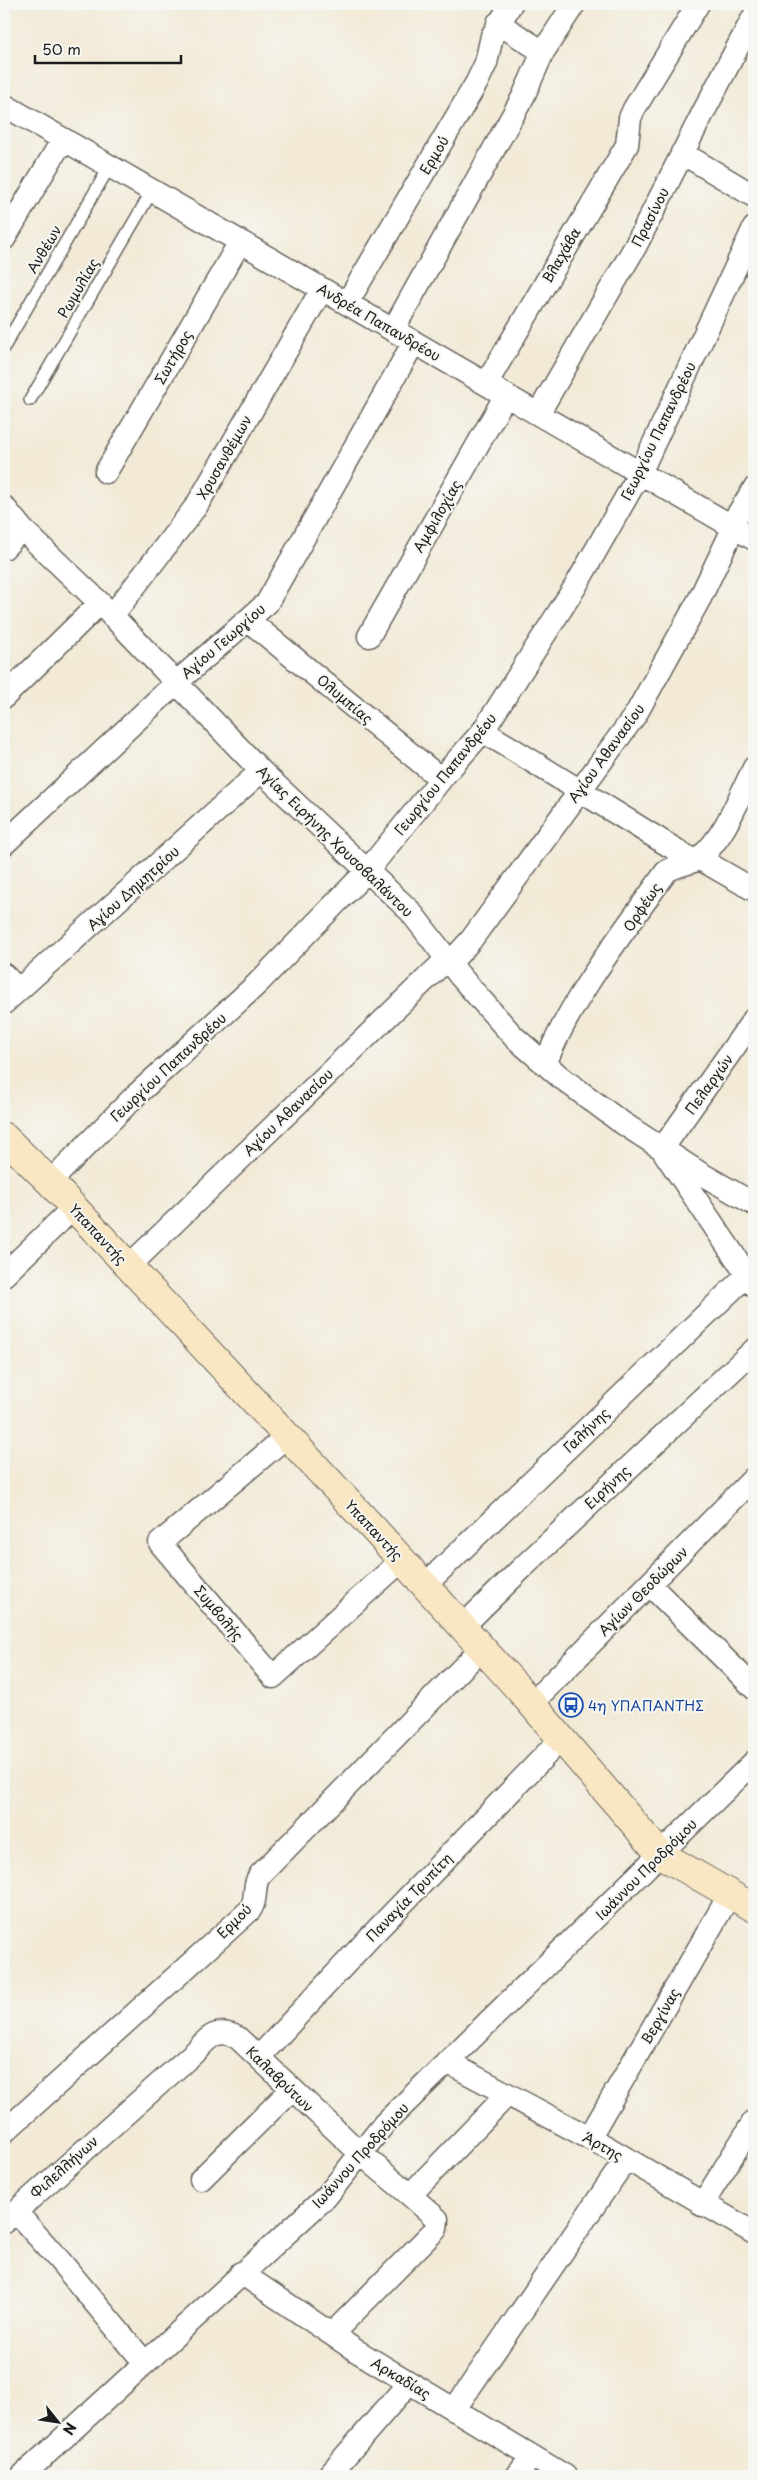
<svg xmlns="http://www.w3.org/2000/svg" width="758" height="2480" viewBox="0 0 758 2480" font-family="'Playpen Sans',sans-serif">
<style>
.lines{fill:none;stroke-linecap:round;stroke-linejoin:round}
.lane-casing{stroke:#67645d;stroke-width:14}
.street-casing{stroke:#67645d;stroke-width:25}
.secondary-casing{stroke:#67645d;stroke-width:30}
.lane{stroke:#fff;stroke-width:11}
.street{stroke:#fff;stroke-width:22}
.secondary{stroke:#f9e7c3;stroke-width:28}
.labels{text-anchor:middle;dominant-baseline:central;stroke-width:4;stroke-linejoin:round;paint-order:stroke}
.street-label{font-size:14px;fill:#1c1c1c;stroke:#f6f6f2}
.transit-label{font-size:14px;fill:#164399;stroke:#f6f6f2;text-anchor:start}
</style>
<rect width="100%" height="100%" fill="#f6f6f2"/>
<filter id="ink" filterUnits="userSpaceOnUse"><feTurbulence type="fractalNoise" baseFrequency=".02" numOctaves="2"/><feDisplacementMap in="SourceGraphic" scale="10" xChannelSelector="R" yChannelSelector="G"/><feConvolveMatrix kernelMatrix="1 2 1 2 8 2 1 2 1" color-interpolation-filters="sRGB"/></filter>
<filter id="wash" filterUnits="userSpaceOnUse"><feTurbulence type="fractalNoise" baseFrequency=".0096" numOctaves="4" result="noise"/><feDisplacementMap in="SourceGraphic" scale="20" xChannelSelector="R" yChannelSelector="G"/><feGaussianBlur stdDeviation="1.12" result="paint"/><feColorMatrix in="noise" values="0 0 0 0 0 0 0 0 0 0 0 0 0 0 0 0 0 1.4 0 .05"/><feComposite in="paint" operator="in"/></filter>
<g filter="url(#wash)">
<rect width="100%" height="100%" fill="#f2ead7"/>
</g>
<g filter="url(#ink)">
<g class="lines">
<g class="lane-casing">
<path id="lane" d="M 4,347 L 110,166
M 30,400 L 152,191"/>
</g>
<g class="street-casing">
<path id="street" d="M 498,23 L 543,52
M 4,105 L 754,539
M 682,153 L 754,196
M 4,239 L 63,139
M 347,303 L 477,82 L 486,63 L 492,36 L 511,4
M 393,330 L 523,97 L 543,52 L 574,4
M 486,384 L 627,145 L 630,118 L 634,109 L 698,4
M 538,414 L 635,247 L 704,111 L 754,16
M 106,472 L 240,242
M 4,507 L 22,529 L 100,603 L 261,771 L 410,911 L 460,976 L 514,1037 L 559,1076 L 618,1120 L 698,1172 L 754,1204
M 731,525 L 754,489
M 4,548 L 22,529
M 112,616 L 197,505 L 322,289
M 248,620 L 441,779
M 369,636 L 506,395
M 4,697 L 100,603
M 483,731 L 694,861
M 4,844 L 176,683 L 267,603 L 414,342
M 700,859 L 754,890
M 451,962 L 471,940 L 636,714 L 700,598 L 734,527
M 4,975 L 18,989
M 4,1003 L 261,771
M 754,1019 L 662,1149 L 754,1285
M 545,1064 C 573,995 623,933 666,872 C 676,864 693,864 701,857 C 726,835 739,797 754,768
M 50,1182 L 134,1097 L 257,984 L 368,870 L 446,773 L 483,731 L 575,587 L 640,473 L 754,228
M 128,1267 L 448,958
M 4,1275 L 73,1208
M 287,1436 L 160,1543 L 273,1677 L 402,1560
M 425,1585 L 747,1275
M 650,1585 L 754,1688
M 462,1627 L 522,1568 L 754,1350
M 531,1704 L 754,1478
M 259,2057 L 371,1936 L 561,1739
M 449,2063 L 608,2148 L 754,2233
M 4,2132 L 250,1910 C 258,1899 252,1885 260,1875 L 481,1649
M 589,2138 L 730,1894
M 201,2179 L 291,2090
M 702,2205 L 754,2121
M 15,2211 L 60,2261 L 145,2363
M 4,2222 L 196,2051 C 209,2036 219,2027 238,2038 L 360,2153 L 410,2195
M 241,2273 L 355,2350 L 565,2476
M 332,2334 L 436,2229 L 437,2219 L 410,2195 L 507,2095
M 454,2410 L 626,2159
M 22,2476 L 326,2197 L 384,2124 L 754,1762
M 328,2476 L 409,2383
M 517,2476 L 532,2456"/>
</g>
<g class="secondary-casing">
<path id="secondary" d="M 4,1137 L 50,1182 L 371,1526 L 518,1688 L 660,1854 L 754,1908"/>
</g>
<use href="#lane" class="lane"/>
<use href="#street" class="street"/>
<use href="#secondary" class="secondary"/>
</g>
</g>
<defs>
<g id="bus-ring" transform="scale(1.25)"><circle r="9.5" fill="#f6f6f2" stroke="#1a4fb4" stroke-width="1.5"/><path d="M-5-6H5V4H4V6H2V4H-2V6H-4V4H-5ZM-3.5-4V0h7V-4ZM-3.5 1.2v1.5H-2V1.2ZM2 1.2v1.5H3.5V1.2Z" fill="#1a4fb4"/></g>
</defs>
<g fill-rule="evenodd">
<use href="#bus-ring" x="571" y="1705"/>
</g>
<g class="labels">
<g class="street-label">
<text transform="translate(434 155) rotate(-59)">Ερμού</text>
<text transform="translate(650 217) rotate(-63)">Πρασίνου</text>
<text transform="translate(44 249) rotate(-59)">Ανθέων</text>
<text transform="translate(561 255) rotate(-60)">Βλαχάβα</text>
<text transform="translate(78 288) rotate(-60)">Ρωμυλίας</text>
<text transform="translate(379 322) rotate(30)">Ανδρέα Παπανδρέου</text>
<text transform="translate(173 357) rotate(-60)">Σωτήρος</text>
<text transform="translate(658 431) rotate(-64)">Γεωργίου Παπανδρέου</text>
<text transform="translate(224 457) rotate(-60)">Χρυσανθέμων</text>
<text transform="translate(437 516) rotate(-60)">Αμφιλοχίας</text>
<text transform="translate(223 641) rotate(-41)">Αγίου Γεωργίου</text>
<text transform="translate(345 699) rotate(40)">Ολυμπίας</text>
<text transform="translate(606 753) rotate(-54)">Αγίου Αθανασίου</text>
<text transform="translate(445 774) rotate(-51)">Γεωργίου Παπανδρέου</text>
<text transform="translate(335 841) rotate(44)">Αγίας Ειρήνης Χρυσοβαλάντου</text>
<text transform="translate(133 888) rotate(-42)">Αγίου Δημητρίου</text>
<text transform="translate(642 907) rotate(-56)">Ορφέως</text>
<text transform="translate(168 1067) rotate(-43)">Γεωργίου Παπανδρέου</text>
<text transform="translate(709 1084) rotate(-54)">Πελαργών</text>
<text transform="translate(288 1112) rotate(-44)">Αγίου Αθανασίου</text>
<text transform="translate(98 1234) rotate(47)">Υπαπαντής</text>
<text transform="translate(586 1430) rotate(-44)">Γαλήνης</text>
<text transform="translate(607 1487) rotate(-43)">Ειρήνης</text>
<text transform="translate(374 1530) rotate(47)">Υπαπαντής</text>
<text transform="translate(643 1591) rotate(-45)">Αγίων Θεοδώρων</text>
<text transform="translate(219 1613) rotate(50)">Συμβολής</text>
<text transform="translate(646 1869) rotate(-45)">Ιωάννου Προδρόμου</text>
<text transform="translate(409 1897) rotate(-46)">Παναγία Τρυπίτη</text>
<text transform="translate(234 1921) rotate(-45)">Ερμού</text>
<text transform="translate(660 2016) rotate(-60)">Βεργίνας</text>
<text transform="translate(280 2079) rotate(44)">Καλαβρύτων</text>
<text transform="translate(603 2146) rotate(29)">Άρτης</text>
<text transform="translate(360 2155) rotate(-48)">Ιωάννου Προδρόμου</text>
<text transform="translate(64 2167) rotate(-42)">Φιλελλήνων</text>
<text transform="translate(401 2378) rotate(31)">Αρκαδίας</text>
</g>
<g class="transit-label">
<text x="588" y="1705">4η ΥΠΑΠΑΝΤΗΣ</text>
</g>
</g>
<rect width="758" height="2480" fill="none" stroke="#f6f6f2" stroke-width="20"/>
<g transform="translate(58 2422) rotate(120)" stroke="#f6f6f2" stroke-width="4" paint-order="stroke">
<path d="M0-4L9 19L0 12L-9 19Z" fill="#1c1c1c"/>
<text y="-8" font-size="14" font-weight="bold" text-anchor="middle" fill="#1c1c1c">N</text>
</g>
<path d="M35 55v8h146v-8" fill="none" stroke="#1c1c1c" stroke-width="2.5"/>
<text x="42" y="55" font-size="15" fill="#1c1c1c" stroke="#f6f6f2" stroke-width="4" paint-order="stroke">50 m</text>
</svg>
